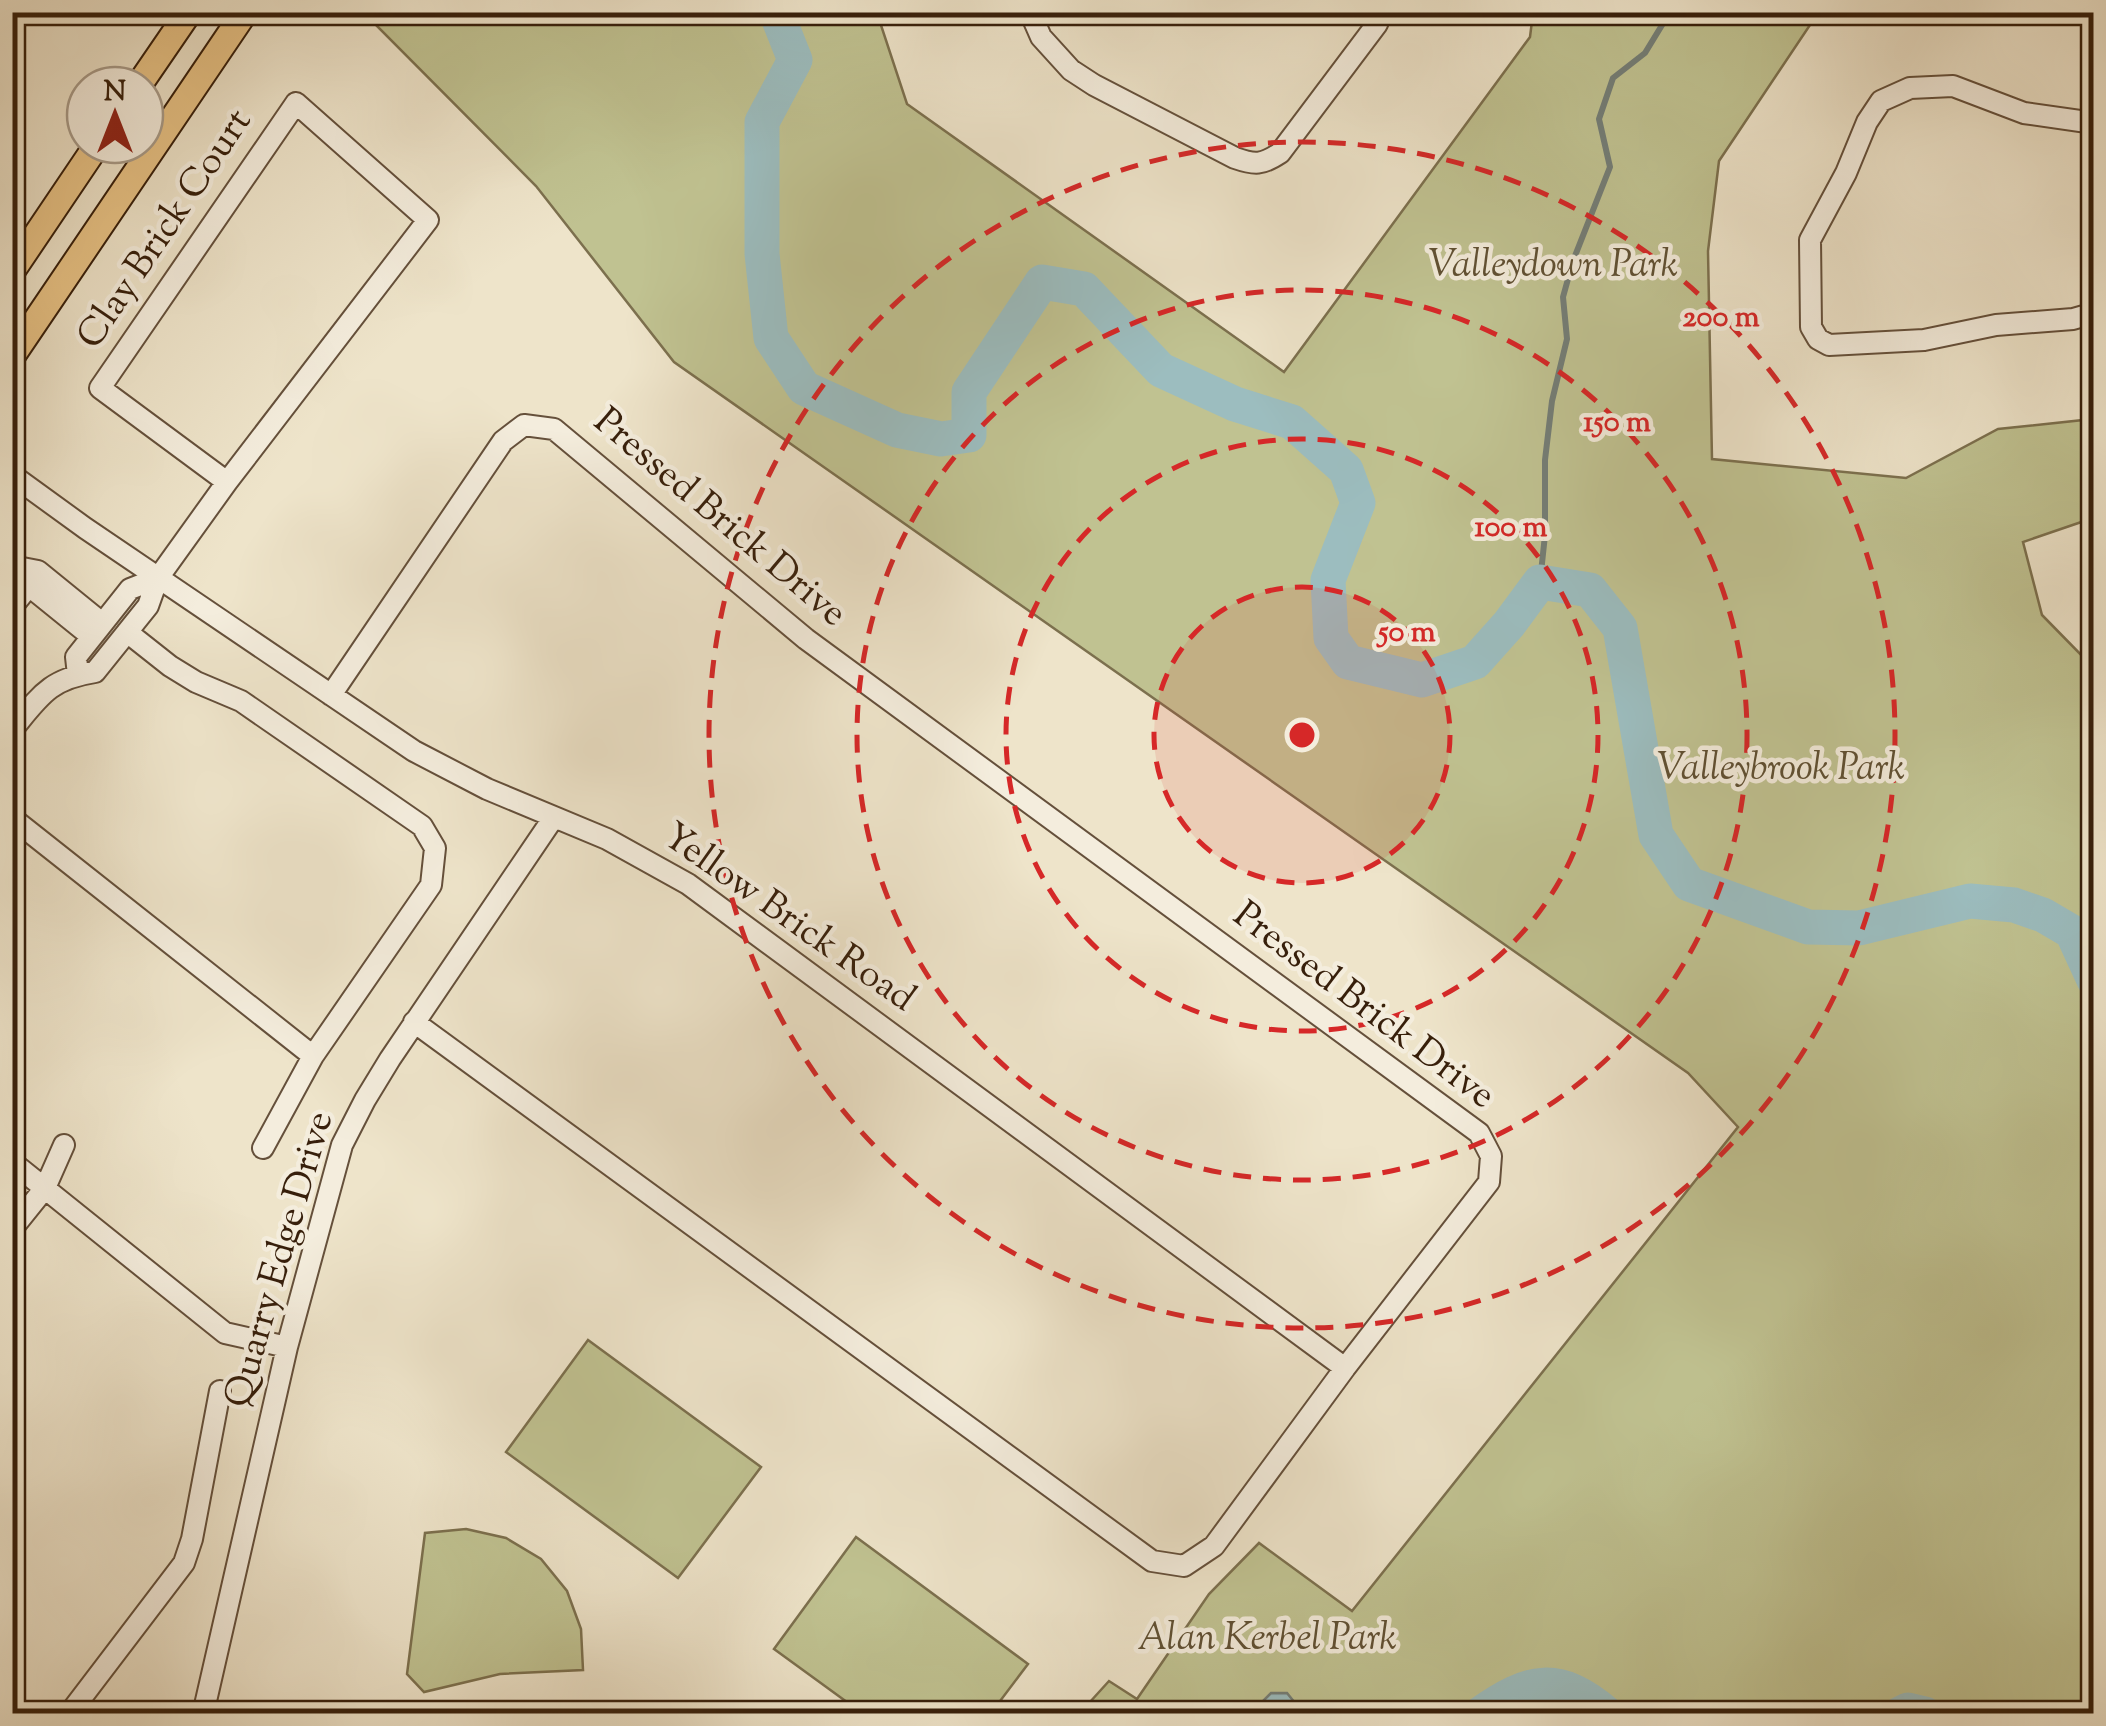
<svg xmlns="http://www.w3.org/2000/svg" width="2106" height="1726" viewBox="0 0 2106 1726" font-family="'Sorts Mill Goudy',serif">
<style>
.green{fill:#c0c291;stroke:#7c704e;stroke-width:2.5}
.water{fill:url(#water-rules);stroke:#747e77;stroke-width:2.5}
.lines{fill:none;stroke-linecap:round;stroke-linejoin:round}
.stream{stroke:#747e77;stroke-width:6}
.river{stroke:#9cbdbf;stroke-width:35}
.minor-casing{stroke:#65503b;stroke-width:24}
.major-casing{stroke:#371f0b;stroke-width:29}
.minor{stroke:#f4eddd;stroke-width:20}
.major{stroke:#e7c285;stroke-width:25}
.ring{fill:none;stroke:#d62828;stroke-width:5;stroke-dasharray:18 12}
.labels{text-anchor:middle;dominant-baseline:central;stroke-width:9;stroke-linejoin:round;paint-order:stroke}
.street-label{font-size:38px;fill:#371f0b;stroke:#f4eddd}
.park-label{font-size:38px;font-style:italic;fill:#605033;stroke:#f4eddd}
.centre{fill:#d62828;stroke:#f4eddd;stroke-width:5}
.ring-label{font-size:30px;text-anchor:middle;font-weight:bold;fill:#d62828;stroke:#f4eddd;stroke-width:9;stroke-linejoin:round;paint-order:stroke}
</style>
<defs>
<pattern id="water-rules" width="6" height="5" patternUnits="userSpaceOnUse" patternTransform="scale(2.5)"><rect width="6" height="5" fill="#9cbdbf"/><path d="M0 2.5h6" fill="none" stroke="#87a2a3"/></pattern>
</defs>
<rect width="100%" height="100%" fill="#eee4ca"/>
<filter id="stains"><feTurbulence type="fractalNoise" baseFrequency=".002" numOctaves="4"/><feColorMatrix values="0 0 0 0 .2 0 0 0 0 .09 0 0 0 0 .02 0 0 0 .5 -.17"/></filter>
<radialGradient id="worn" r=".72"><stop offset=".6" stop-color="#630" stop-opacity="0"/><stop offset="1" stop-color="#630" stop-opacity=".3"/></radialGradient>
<path class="green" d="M 364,13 L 877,13 L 907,104 L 1284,372 L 1530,37 L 1533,13 L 1818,13 L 1719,161 L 1708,251 L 1712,459 L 1906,478 L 1998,429 L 2093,419 L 2093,518 L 2023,542 L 2042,615 L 2093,667 L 2093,1713 L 1080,1713 L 1109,1681 L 1137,1699 L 1209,1594 L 1259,1543 L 1352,1611 L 1738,1127 L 1688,1073 L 674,362 L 536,186 Z
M 588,1340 L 761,1467 L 678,1578 L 506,1452 Z
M 466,1529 L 506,1538 L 541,1559 L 567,1591 L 581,1629 L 583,1670 L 500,1674 L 424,1692 L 407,1674 L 425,1533 Z
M 856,1537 L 1028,1664 L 991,1713 L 862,1713 L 774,1649 Z"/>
<path class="water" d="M 1271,1693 L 1287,1693 L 1299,1708 L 1297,1713 L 1251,1713 Z"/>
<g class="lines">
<path class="stream" d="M 1540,582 L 1545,535 L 1545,460 L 1552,401 L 1567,339 L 1563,297 L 1573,261 L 1610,167 L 1599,119 L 1613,78 L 1645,53 L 1670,12"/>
<path class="river" d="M 776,12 L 795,60 L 762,122 L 762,254 L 771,338 L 804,388 L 897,430 L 941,439 L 969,435 L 969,392 L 1042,282 L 1084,289 L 1161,370 L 1235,404 L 1292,422 L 1346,470 L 1358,503 L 1328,580 L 1331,638 L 1348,662 L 1422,680 L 1475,662 L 1509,624 L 1540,582 L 1590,590 L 1620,628 L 1656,835 L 1689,884 L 1808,927 L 1859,928 L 1970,901 L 2014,905 L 2043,915 L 2072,932 L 2094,980
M 1480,1714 C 1530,1679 1558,1672 1607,1714
M 1900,1714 L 1908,1710 L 1925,1714"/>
<g class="minor-casing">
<path id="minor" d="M 1030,12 L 1041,37 L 1071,70 L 1094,85 L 1235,158 C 1255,165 1262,165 1280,153 L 1377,24 L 1382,12
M 2094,123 L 2024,113 L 1953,86 L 1910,88 L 1881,101 L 1867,122 L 1846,173 L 1810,240 L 1811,327 L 1818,339 L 1829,345 L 1924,340 L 1996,325 L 2073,319 L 2094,313
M 12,475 L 85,528 L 414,751 L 487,789 L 607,839 L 688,884 L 1345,1368
M 12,566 L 38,571 L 102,623
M 12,607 L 29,586 L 92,637
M 127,632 L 170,666 L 196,682 L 241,701 L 422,826 L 435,848 L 431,885 L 313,1056
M 78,675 L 76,657 L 130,589 L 158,578
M 331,695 L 503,441 L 524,425 L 554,429 L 806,639 L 1479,1133 L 1491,1156 L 1489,1182 L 1345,1368 L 1214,1546 L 1184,1566 L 1152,1561 L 414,1022
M 12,730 C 40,696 49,679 95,672 L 148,606 L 158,578 L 227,482 L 428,220 L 296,103 L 100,388 L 227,482
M 12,818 L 313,1056 L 263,1148
M 12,1162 L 225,1333 L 287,1347
M 12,1229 L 45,1188 L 64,1145
M 69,1714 L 184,1563 L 192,1539 L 220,1391
M 203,1714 L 287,1347 L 342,1145 L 365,1100 L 390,1059 L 554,817"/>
</g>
<g class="major-casing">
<path id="major" d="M 139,85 L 189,12
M 12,271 L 97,145
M 12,356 L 245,12"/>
</g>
<use href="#minor" class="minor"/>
<use href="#major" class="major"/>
</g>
<circle cx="1302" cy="735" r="148" fill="#d62828" fill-opacity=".12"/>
<g class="ring">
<circle cx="1302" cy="735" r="148"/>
<circle cx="1302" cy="735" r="296"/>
<circle cx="1302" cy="735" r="445"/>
<circle cx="1302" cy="735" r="593"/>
</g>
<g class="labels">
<g class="street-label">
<text transform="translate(166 230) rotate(-56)">Clay Brick Court</text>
<text transform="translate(719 519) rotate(40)">Pressed Brick Drive</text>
<text transform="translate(788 919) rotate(35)">Yellow Brick Road</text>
<text transform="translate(1363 1007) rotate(37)">Pressed Brick Drive</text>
<text transform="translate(281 1260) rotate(-74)">Quarry Edge Drive</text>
</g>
<g class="park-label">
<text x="1553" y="267">Valleydown Park</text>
<text x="1781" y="770">Valleybrook Park</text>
<text x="1267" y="1640">Alan Kerbel Park</text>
</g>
</g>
<circle cx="1302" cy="735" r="15" class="centre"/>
<g class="ring-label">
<text x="1721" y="326">200 m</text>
<text x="1617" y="431">150 m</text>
<text x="1511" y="536">100 m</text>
<text x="1407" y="641">50 m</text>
</g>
<rect width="2106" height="1726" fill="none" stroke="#eee4ca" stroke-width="50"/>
<rect x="15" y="15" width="2076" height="1696" fill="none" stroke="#371f0b" stroke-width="5"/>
<rect x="25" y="25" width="2056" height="1676" fill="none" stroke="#371f0b" stroke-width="2.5"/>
<g transform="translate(115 115)"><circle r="48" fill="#f4eddd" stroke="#a89b89" stroke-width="2.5"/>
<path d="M0-8L18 38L0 25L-18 38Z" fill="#8f2418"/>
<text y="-15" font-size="28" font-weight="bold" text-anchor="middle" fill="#371f0b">N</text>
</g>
<rect width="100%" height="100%" filter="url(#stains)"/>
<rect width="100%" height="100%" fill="url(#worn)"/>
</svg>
